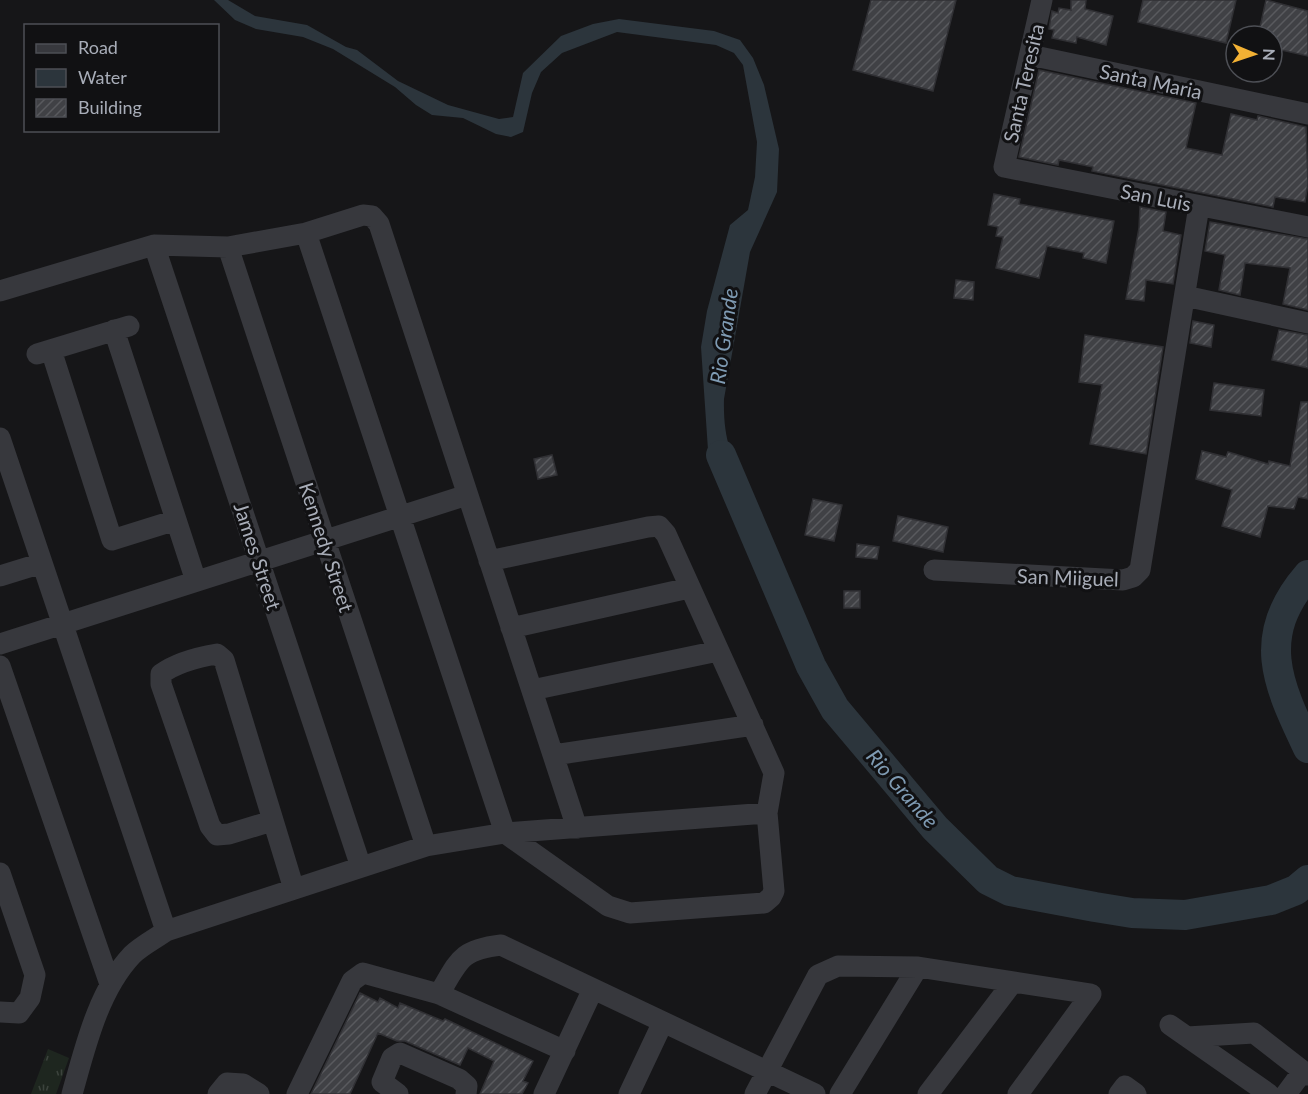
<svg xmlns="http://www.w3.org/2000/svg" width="1308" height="1094" viewBox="0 0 1308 1094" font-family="Lato,sans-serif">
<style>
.park{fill:url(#park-tufts)}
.water{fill:#2c353c}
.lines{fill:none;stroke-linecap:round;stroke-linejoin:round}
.river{stroke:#2c353c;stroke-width:30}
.building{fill:url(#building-hatch);stroke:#303034;stroke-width:1.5}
.minor{stroke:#37383d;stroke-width:21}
.labels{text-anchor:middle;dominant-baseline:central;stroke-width:6;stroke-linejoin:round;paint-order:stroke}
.street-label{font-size:20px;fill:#a8adb8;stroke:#111113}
.water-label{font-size:21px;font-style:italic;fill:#7f9bb3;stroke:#111113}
</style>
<defs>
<pattern id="park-tufts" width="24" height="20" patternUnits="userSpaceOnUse" patternTransform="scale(1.5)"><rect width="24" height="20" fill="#1e261f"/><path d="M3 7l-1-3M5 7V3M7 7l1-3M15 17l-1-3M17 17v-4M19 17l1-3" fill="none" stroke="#3c433d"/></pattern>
<pattern id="building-hatch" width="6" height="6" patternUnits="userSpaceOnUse" patternTransform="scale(1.5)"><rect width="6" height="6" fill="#404145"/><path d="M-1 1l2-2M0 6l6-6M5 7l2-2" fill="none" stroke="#595a5e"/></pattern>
</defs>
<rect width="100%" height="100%" fill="#161618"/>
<path class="park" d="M 48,1049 L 69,1058 L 56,1094 L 31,1094 Z"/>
<path class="water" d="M 214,0 L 228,0 L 255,16 L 307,25 L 346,47 L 357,50 L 398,81 L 448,105 L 499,119 L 513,117 L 523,73 L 561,36 L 593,24 L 619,19 L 714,31 L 740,40 L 753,58 L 764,85 L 779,149 L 777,192 L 750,252 L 724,399 C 723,438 731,456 746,490 L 725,496 L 708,450 L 701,347 L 707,311 L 730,225 L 748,210 L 755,177 L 757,142 L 743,65 L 734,53 L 716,45 L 617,32 L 562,53 L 541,72 L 532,93 L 523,132 L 511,137 L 496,134 L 463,118 L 432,115 L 416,105 L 395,87 L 333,49 L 303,37 L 256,29 L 235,20 Z"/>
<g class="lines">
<path class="river" d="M 721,455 L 811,666 L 835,709 L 935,828 L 988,880 L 1010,891 L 1095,907 L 1132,913 L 1185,915 L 1271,900 L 1296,890 L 1308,880
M 1308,575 C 1255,636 1277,683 1308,748"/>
</g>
<path class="building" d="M 871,0 L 956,0 L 933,91 L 853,70 Z
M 1071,0 L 1086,0 L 1085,9 L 1113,16 L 1106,45 L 1077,37 L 1076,43 L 1052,38 L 1054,30 L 1049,29 L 1052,11 L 1058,13 L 1059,8 L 1071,10 Z
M 1143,0 L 1236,0 L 1226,43 L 1138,22 Z
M 1266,0 L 1308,11 L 1308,56 L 1272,48 L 1272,36 L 1258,36 Z
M 1039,70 L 1196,103 L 1186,148 L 1222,155 L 1231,114 L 1257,120 L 1258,116 L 1306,127 L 1308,183 L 1305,202 L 1275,197 L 1273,207 L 1092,171 L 1093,167 L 1059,160 L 1058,165 L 1019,157 Z
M 994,194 L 1020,199 L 1019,204 L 1114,221 L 1106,263 L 1083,258 L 1084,253 L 1047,246 L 1039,278 L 996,268 L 1003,237 L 996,236 L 998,227 L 988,225 Z
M 1140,207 L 1166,212 L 1163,231 L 1181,235 L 1173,284 L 1146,280 L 1144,301 L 1126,299 L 1139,228 Z
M 1210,222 L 1308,239 L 1308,310 L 1283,304 L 1290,268 L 1245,263 L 1240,295 L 1219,290 L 1225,255 L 1205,251 Z
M 956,280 L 974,282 L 973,300 L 954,298 Z
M 1193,321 L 1214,325 L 1211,347 L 1190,343 Z
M 1279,330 L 1308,335 L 1308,368 L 1272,360 Z
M 1085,335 L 1163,347 L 1146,454 L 1090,444 L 1102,385 L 1079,382 Z
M 1214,383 L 1264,390 L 1261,416 L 1210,410 Z
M 1301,402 L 1308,402 L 1308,499 L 1298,497 L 1294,509 L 1268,506 L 1260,537 L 1222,526 L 1232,490 L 1196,479 L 1202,451 L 1226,457 L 1228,452 L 1268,464 L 1269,461 L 1290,466 Z
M 552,455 L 557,475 L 538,479 L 534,459 Z
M 813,499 L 842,505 L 834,541 L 805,535 Z
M 898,516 L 948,527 L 943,552 L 893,541 Z
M 857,544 L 879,547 L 877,559 L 856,557 Z
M 844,591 L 860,591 L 860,608 L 844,608 Z
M 360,993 L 378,1002 L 380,998 L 398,1008 L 400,1003 L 443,1021 L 445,1019 L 533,1061 L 523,1081 L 528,1083 L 522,1094 L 480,1094 L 494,1061 L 468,1048 L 460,1065 L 405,1041 L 397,1041 L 378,1033 L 350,1094 L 311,1094 Z"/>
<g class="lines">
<path class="minor" d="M 1042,0 L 1004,167 L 1308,227
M 1030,55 L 1308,114
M 306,233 L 505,833 L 608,906 L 630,913 L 764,903 L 771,897 L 774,891 L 767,813 L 774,773 L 666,534 L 659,526 L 648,527 L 489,561
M 154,245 L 361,867
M 228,247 L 426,846
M 0,291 L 154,245 L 228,247 L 306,233 L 363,215 L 372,216 L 379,224 L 577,828
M 1185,296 L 1308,323
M 114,330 L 196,581
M 51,350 L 112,540 L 176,520
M 37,354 L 129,326
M 0,438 L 166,931
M 934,570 L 1123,580 L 1133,577 L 1140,570 L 1199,206
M 0,576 L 42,563
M 511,628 L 689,588
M 0,644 L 467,495
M 0,666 L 110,984
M 532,690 L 718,651
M 554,755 L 753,725
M 272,821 L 229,834 L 217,835 L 210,826 L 161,684 L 161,674 C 176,663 199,657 217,654 L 224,660 L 294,889
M 0,873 L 35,975 L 30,998 L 19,1013 L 0,1012
M 439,994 C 459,961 459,950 501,945 L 815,1094
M 1170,1025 L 1269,1094
M 1187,1037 L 1254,1033 L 1308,1075
M 72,1094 C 85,1048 98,991 132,955 C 141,946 155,939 166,931 L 426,846 L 505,833 L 767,813
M 218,1094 L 227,1083 L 243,1084 L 259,1094
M 297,1094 L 352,981 L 363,973 L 439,994 L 565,1051
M 398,1094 L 382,1082 L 392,1058 L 400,1053 L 459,1079 L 467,1086 L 466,1094
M 544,1094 L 593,989
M 629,1094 L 663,1022
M 755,1094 L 818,975 L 838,966 L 918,967 L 1091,994 L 1018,1094
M 840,1094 L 918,967
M 928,1094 L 1013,982
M 1119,1094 L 1125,1086 L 1136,1094
M 1286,1094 L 1303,1071"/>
</g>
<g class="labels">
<g class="street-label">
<text transform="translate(1151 81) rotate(12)">Santa Maria</text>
<text transform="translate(1023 83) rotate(-77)">Santa Teresita</text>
<text transform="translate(1156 197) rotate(11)">San Luis</text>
<text transform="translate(327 547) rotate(72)">Kennedy Street</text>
<text transform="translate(258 556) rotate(72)">James Street</text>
<text transform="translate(1068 577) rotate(2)">San Miiguel</text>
</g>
<g class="water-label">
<text transform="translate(723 336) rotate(-82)">Rio Grande</text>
<text transform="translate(903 788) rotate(49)">Rio Grande</text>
</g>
</g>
<rect x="24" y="24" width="195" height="108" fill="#111113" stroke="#4d4f55" stroke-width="1.5"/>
<rect x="36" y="44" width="30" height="9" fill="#37383d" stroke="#4d4f55" stroke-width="1.5"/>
<text x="78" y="54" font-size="18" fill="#a8adb8">Road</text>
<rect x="36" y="69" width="30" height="18" fill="#2c353c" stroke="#4d4f55" stroke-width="1.5"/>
<text x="78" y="84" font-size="18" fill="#a8adb8">Water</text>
<rect x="36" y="99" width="30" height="18" fill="url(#building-hatch)" stroke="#4d4f55" stroke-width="1.5"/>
<text x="78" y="114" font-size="18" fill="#a8adb8">Building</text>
<g transform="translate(1254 54) rotate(92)"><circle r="28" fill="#111113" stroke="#4d4f55" stroke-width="1.5"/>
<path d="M0-4.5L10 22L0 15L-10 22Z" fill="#f2b134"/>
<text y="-9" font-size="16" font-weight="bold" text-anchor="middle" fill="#a8adb8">N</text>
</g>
</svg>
